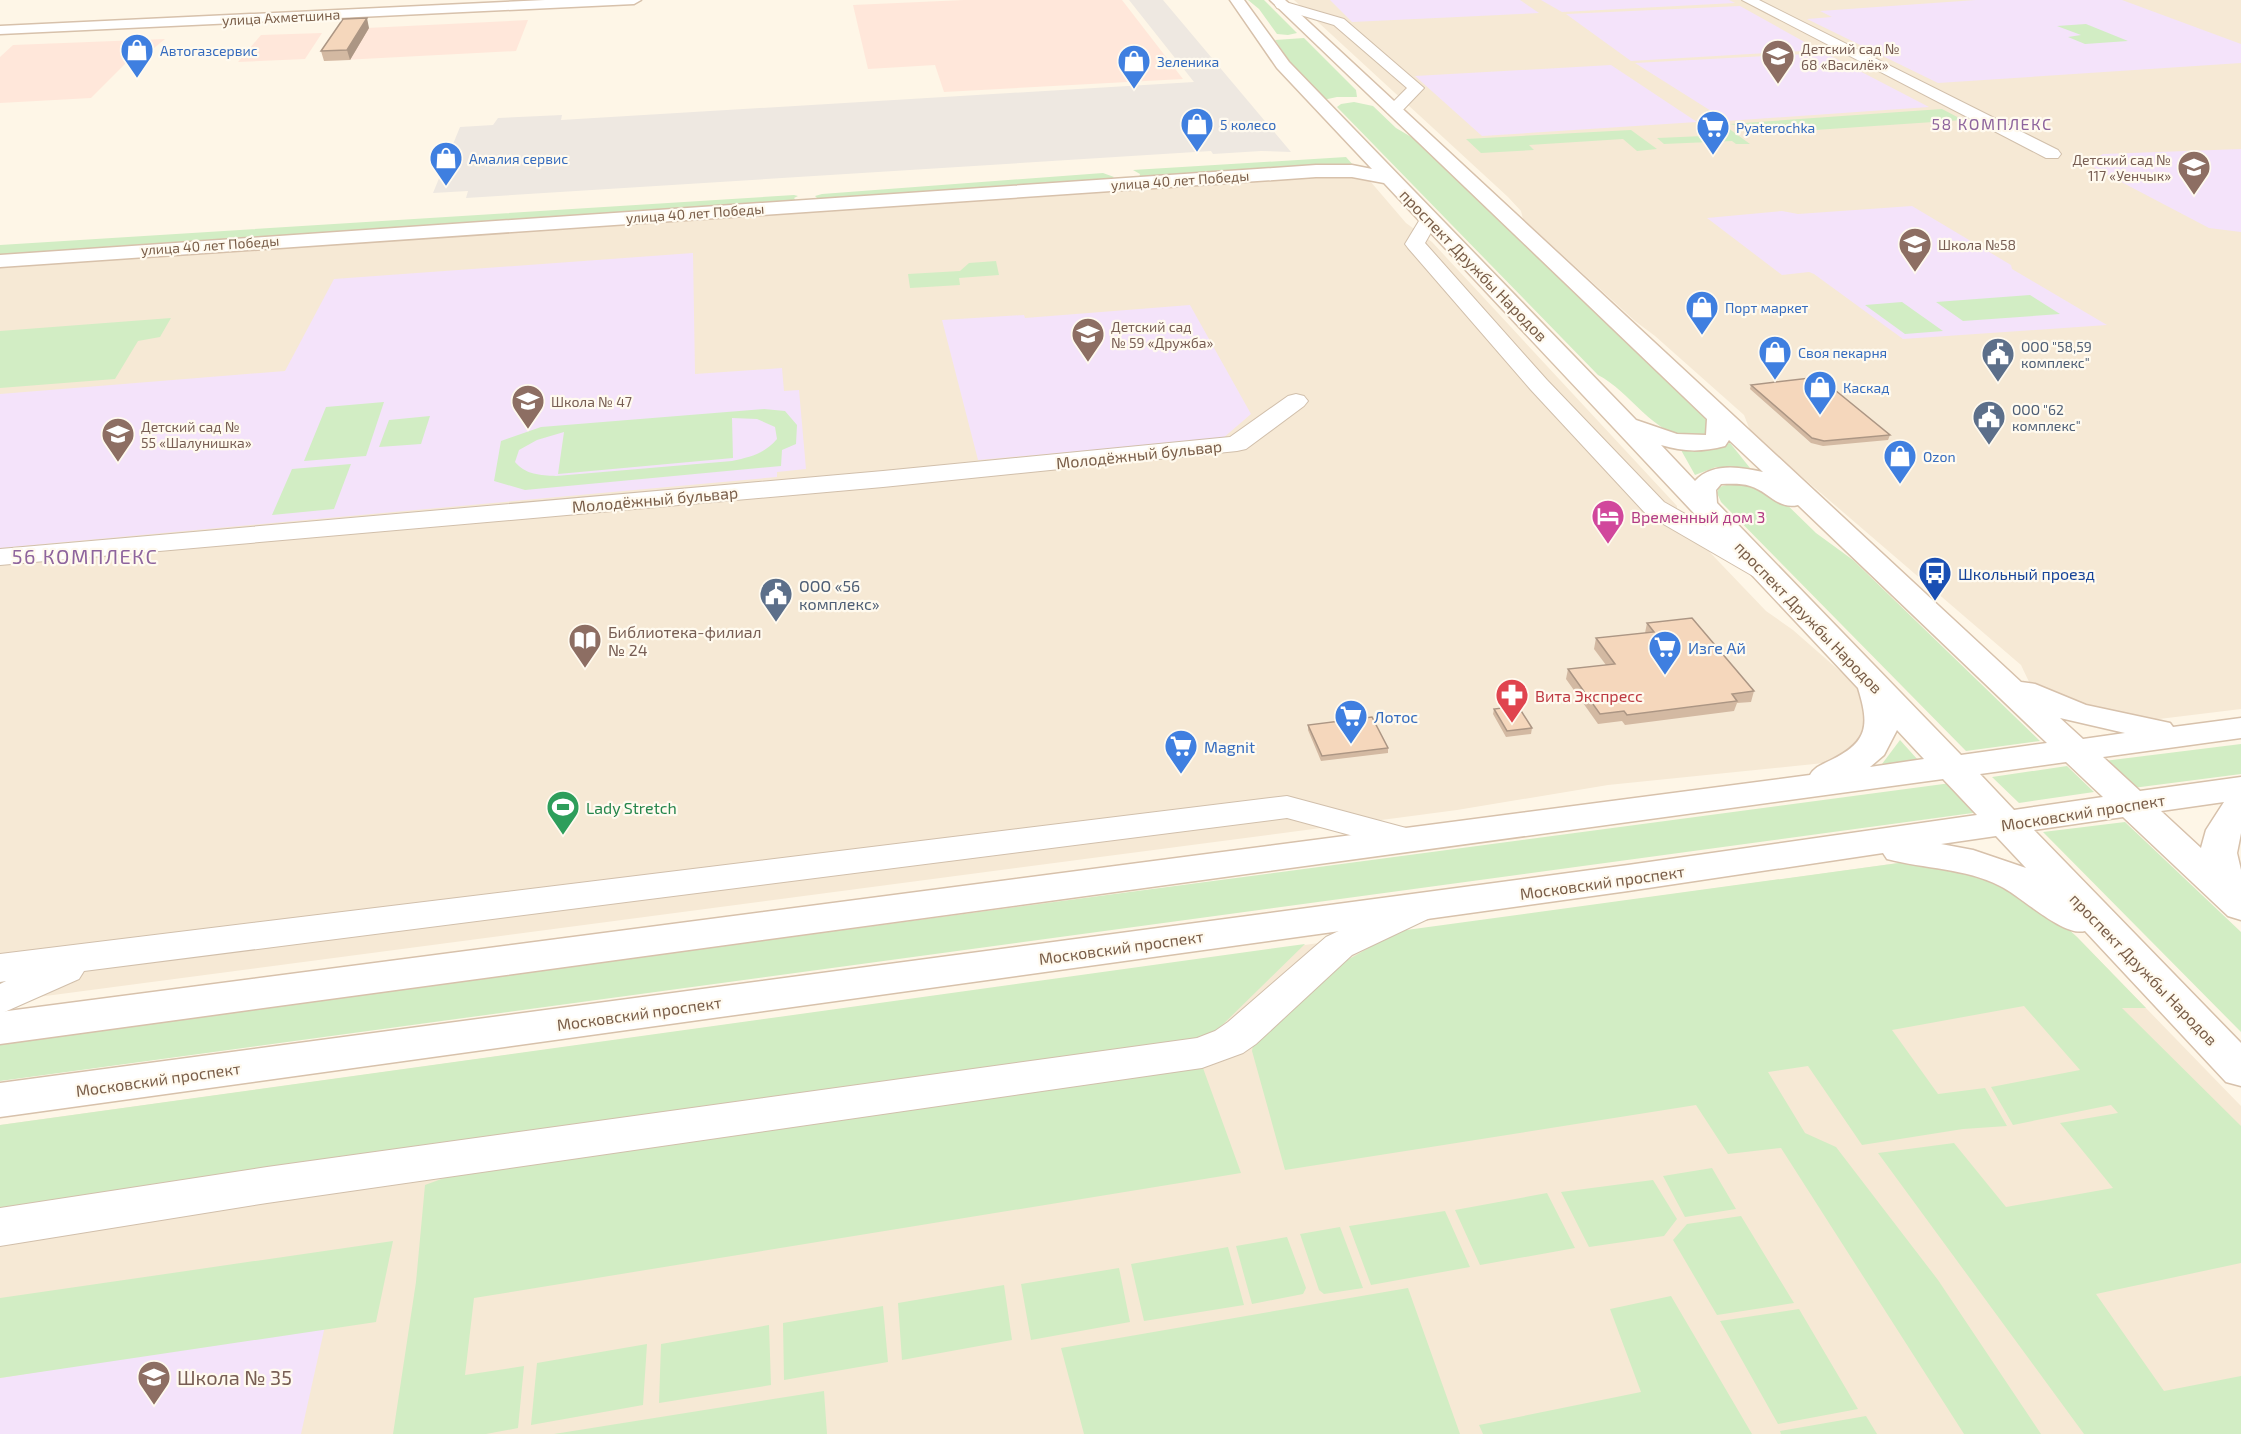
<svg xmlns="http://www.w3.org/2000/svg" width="2241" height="1434" viewBox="0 0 2241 1434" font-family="'Exo 2',sans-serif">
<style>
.residential{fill:#f6e9d5}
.commercial{fill:#ffe7da}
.industrial{fill:#eee8e1}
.education{fill:#f4e3fa}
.green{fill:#d2edc4;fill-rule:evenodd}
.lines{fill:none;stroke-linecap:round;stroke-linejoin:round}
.street-casing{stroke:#d1bfab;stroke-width:2}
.secondary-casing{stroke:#d7c1ab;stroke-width:3}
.street{fill:#fff;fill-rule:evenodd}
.secondary{fill:#fff;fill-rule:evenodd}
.wall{fill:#d3b9a2}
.shaded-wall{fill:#ac9684}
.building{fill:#f5d7bc;stroke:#ac9684;stroke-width:1.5}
.labels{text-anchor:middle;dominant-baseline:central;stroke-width:4.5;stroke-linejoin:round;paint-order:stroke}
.far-street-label{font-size:14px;fill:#7a5e49;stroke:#fffaef}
.far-education-label{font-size:14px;fill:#785e54;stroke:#fffaef;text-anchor:start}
.far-shop-label{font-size:14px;fill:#366cbe;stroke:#fffaef;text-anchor:start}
.far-service-label{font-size:14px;fill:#4e5e75;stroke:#fffaef;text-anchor:start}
.far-quarter-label{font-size:16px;letter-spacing:1.5px;fill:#8e649d;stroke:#fffaef}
.street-label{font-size:16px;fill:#7a5e49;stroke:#fffaef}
.hotel-label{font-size:16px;fill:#b23c85;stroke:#fffaef;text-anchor:start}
.transit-label{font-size:16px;fill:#164399;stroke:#fffaef;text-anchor:start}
.service-label{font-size:16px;fill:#4e5e75;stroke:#fffaef;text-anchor:start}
.education-label{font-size:16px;fill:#785e54;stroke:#fffaef;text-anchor:start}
.shop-label{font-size:16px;fill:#366cbe;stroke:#fffaef;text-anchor:start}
.health-label{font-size:16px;fill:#be3a42;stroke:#fffaef;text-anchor:start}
.leisure-label{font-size:16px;fill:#27864d;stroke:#fffaef;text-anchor:start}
.quarter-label{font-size:20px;letter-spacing:1.5px;fill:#8e649d;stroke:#fffaef}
.near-education-label{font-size:20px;fill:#785e54;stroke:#fffaef;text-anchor:start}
</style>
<rect width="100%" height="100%" fill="#fef6e7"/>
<path class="residential" d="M 1294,0 L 2241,0 L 2241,709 L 2151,720 L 2113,716 L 2030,684 L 2021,665 L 1751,433 L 1744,415 L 1655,336 L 1635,321 L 1523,219 L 1521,211 L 1508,197 Z
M 1337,172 L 1362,177 L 1370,181 L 1406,223 L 1432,242 L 1677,506 L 1677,518 L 1766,611 L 1793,630 L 1858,687 L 1870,710 L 1856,751 L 1824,763 L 1608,785 L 1457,810 L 0,1002 L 0,265 Z
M 1913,861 L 2034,898 L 2077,937 L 2241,1106 L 2241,1434 L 0,1434 L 0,1125 Z"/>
<path class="commercial" d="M 964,0 L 1122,0 L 1183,79 L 944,92 L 935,65 L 868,69 L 853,5 Z
M 528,20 L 516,51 L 324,61 L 346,29 Z
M 322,33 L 305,59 L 238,62 L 261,35 Z
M 165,39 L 142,58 L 130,59 L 91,98 L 0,103 L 0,57 L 13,45 Z"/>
<path class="industrial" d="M 1129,0 L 1163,0 L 1291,152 L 1261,151 L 1213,154 L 1211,151 L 466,198 L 468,191 L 433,193 L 460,127 L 493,125 L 498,118 L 562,115 L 561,120 L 1194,82 Z"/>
<path class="education" d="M 1330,0 L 1520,0 L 1539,13 L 1352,22 Z
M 1541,0 L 1729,0 L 1735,3 L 1562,12 Z
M 1976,0 L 2122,0 L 2241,44 L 2241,63 L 1938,83 L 1807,19 L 1832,17 L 1820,11 Z
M 1740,6 L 1819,50 L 1631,61 L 1566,14 Z
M 1825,53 L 1929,107 L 1727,121 L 1635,63 Z
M 1611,65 L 1697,122 L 1482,136 L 1415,76 Z
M 2241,149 L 2241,232 L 2209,228 L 2087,164 L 2100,164 L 2092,160 L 2103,154 Z
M 1912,206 L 2011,265 L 2012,269 L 2107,325 L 1903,339 L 1814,274 L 1809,272 L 1782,275 L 1707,218 L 1782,211 L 1798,214 Z
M 693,253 L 695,374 L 782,368 L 784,391 L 799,390 L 806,469 L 777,472 L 777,477 L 0,548 L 0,394 L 285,371 L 334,279 Z
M 1190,305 L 1251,414 L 1222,439 L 978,460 L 942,320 L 1024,315 L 1025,318 Z
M 325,1326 L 301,1434 L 0,1434 L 0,1378 Z"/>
<path class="green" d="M 1248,0 L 1264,0 L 1297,33 L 1288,35 L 1277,34 L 1259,9 Z
M 2086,24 L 2128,41 L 2085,44 L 2068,37 L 2081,35 L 2057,26 Z
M 1304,38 L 1356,90 L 1357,97 L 1337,97 L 1323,100 L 1293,66 L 1275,40 Z
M 1354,102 L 1373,106 L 1396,128 L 1413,138 L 1712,425 L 1707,434 C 1662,451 1634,393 1598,375 L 1337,107 L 1341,104 Z
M 1942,109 L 1963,120 L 1770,133 L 1730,124 Z
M 1714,125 L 1728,128 L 1750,144 L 1736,144 L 1732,141 L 1664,144 L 1657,138 L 1704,136 L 1697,126 Z
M 1631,130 L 1657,149 L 1637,151 L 1623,139 L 1529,145 L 1534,150 L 1481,153 L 1466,139 Z
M 1346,157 L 1354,166 L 1139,178 L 1140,174 L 1133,170 Z
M 1103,173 L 1114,177 L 1108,181 L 819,200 L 815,196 L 822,194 Z
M 794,195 L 798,196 L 794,198 L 798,203 L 0,256 L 0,245 Z
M 996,261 L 999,275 L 959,278 L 960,285 L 910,288 L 908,274 L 960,271 L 969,263 Z
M 2030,295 L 2060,314 L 1963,321 L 1936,302 Z
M 1902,302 L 1943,331 L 1905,334 L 1865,305 Z
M 171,318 L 160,337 L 138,341 L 115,379 L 0,388 L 0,331 Z
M 384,402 L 366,456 L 304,461 L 326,407 Z
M 764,409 L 785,411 L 797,425 L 796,444 L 782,450 L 781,466 L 525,490 L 494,481 L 501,441 L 541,427 ZM 732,418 L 757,419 L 775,427 L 777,439 C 764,454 751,457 732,461 L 556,476 C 540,475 526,475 515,462 L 519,450 L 537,440 L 564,432 L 558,474 L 733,458 Z
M 430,416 L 421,444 L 379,447 L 389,420 Z
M 1730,443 L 1750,468 L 1716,467 L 1695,475 L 1681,450 L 1700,450 Z
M 351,464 L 334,509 L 272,515 L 292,469 Z
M 1738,482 L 1777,495 L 1816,533 L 1853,560 L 2040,741 L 1966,751 L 1721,502 L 1717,493 L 1719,487 Z
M 1900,740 L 1918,760 L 1882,764 Z
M 2241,744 L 2241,774 L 2133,788 L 2104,761 Z
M 2067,766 L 2094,792 L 2019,803 L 1992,777 Z
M 1951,783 L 1980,812 L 0,1081 L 0,1042 Z
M 2125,822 L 2241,932 L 2241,1032 L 2043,832 Z
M 1913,861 L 1953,863 L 2034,898 L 2077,937 L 2146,1008 L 2122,1008 L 2241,1126 L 2241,1263 L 2096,1294 L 2164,1391 L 2241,1376 L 2241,1434 L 2084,1434 L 1878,1153 L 1954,1143 L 2006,1207 L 2113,1188 L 2060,1123 L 2118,1113 L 2111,1105 L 2013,1125 L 1991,1087 L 2080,1070 L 2024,1006 L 1892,1030 L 1938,1094 L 1985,1088 L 2007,1126 L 1963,1129 L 1862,1145 L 1808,1066 L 1768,1072 L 1805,1133 L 1836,1147 L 1938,1280 L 2041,1434 L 1964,1434 L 1781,1148 L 1728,1154 L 1696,1105 L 1285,1170 L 1252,1051 L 1255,1033 L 1317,977 L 1399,931 Z
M 1305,944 L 1208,1039 L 0,1218 L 0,1125 Z
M 1203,1068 L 1241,1173 L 474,1298 L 465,1375 L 524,1366 L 518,1428 L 486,1434 L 393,1434 L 416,1282 L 425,1185 L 455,1174 Z
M 1712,1168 L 1736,1209 L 1685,1217 L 1663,1176 Z
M 1653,1180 L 1677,1219 L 1664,1236 L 1589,1247 L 1561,1192 Z
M 1547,1193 L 1575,1248 L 1480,1265 L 1455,1210 Z
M 1445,1211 L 1470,1267 L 1371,1285 L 1349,1226 Z
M 1741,1216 L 1794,1303 L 1717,1315 L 1673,1240 L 1687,1224 Z
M 1340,1227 L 1363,1288 L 1324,1294 L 1319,1290 L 1300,1234 Z
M 1287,1237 L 1306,1288 L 1303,1294 L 1252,1304 L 1236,1246 Z
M 393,1241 L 376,1322 L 0,1378 L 0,1298 Z
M 1228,1247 L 1244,1305 L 1144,1321 L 1131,1264 Z
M 1119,1268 L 1130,1322 L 1031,1340 L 1021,1284 Z
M 1004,1285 L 1012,1340 L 902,1360 L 898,1303 Z
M 1408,1288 L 1460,1434 L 1084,1434 L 1061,1348 Z
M 1671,1296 L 1752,1434 L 1483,1434 L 1479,1425 L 1641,1392 L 1610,1309 Z
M 883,1306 L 888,1362 L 784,1380 L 783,1323 Z
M 1799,1309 L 1858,1409 L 1778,1424 L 1720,1321 Z
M 769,1325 L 771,1385 L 659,1403 L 661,1344 Z
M 647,1344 L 643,1405 L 531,1425 L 537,1363 Z
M 824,1391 L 827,1434 L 554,1434 Z
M 1866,1416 L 1877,1434 L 1781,1434 L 1780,1431 Z"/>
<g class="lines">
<g class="street-casing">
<path id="street" d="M 1742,0 L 1759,0 L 2058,150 L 2061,154 L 2058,158 L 2046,158 Z
M 1282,1 L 1344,19 L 1424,88 L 1400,113 L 1388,113 L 1386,110 L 1388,107 L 1407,88 L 1334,25 L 1277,8 L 1275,5 Z
M 1429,214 L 1436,216 L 1438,220 L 1425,243 L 1547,380 L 1664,502 L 1773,564 L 1777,570 L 1773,576 L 1763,578 L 1753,576 L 1646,514 L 1531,390 L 1408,248 L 1405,244 L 1422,216 Z
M 1296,394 L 1304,396 L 1308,401 L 1304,406 L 1246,449 L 1237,451 L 883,487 L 0,565 L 0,549 L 883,471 L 1230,437 L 1288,396 Z
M 1287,796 L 1421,832 L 1426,840 L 1421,848 L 1409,851 L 1287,818 L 84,971 L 79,979 L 0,1014 L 0,984 L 6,981 L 0,982 L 0,954 Z
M 1419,895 L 1432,899 L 1437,908 L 1432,917 L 1352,955 L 1256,1044 L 1243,1053 L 1202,1068 L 267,1203 L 0,1246 L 0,1208 L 267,1167 L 1197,1038 L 1215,1031 L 1228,1022 L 1326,937 L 1406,899 Z"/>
</g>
<g class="secondary-casing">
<path id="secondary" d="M 545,0 L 641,0 L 634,4 L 0,34 L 0,26 Z
M 1230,0 L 1244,0 L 1289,62 L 1636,420 L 1677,434 L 1706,435 L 1707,419 L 1270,0 L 1285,0 L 2021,682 L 2035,684 L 2086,705 L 2170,723 L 2173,727 L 2241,718 L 2241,738 L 2103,757 L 2140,791 L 2241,777 L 2241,833 L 2237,853 L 2241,870 L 2241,920 L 2228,916 L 2123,817 L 2034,830 L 2241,1043 L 2241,1086 L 2226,1082 L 2085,931 C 2063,937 2021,896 2000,886 C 1965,868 1925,869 1887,859 L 1883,853 L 1628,891 L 0,1117 L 0,1083 L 1628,865 L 1977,815 L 1943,779 L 0,1044 L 0,1012 L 1810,775 C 1815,766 1824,764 1833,759 C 1869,741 1869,724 1858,688 L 1384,183 L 1352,177 L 1316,177 L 0,267 L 0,255 L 1316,165 L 1352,165 L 1372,169 L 1277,68 ZM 1729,440 L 1763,472 C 1741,467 1712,462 1695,481 L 1661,445 C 1684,452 1702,452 1725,446 ZM 1721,484 C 1730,484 1741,483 1750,486 C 1768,491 1778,510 1798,505 L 2047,743 L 1961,755 L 1717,503 L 1716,490 ZM 2060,718 L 2125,733 L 2083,739 ZM 1897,730 L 1924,759 L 1870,767 L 1884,755 ZM 2066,762 L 2103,797 L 2014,810 L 1980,774 ZM 2224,802 L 2206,830 L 2201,848 L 2161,811 ZM 1996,836 L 2026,868 L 1973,850 L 1941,844 Z"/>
</g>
<use href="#street" class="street"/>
<use href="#secondary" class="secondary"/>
</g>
<path class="wall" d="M 369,28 L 350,60 L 324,61 L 321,51 Z
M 1751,385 L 1890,435 L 1888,440 L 1823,446 L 1811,443 L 1750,389 Z
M 1647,623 L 1754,691 L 1751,702 L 1737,703 L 1734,711 L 1625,725 L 1622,721 L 1598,724 L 1566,679 L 1568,669 L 1606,665 L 1594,649 L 1596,638 L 1645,633 Z
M 1494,709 L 1532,728 L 1531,734 L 1506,737 L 1493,714 Z
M 1308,725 L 1388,748 L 1388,753 L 1321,761 L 1308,730 Z"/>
<path class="shaded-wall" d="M 367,18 L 369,28 L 350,60 L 347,50 Z"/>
<path class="building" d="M 367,18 L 347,50 L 321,51 L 343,19 Z
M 1819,377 L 1890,435 L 1824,441 L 1812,438 L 1751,385 Z
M 1692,618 L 1754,691 L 1732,694 L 1737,701 L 1627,715 L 1624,711 L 1600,714 L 1568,669 L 1615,664 L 1596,638 L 1654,632 L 1647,623 Z
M 1518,706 L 1532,728 L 1507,731 L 1494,709 Z
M 1372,717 L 1388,748 L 1322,756 L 1308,725 Z"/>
<defs>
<g id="shop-pin" transform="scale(1.725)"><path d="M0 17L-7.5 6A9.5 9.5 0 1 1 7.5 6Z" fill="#3f7fe0" stroke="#fffaef"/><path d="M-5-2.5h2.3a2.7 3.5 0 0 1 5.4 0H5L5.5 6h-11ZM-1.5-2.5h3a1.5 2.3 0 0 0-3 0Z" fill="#fff"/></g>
<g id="school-pin" transform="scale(1.725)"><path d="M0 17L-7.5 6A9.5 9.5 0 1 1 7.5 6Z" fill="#8d6e63" stroke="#fffaef"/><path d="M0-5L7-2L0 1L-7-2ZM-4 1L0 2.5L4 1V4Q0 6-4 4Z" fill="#fff"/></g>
<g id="supermarket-pin" transform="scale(1.725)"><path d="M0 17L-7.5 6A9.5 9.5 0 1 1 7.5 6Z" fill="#3f7fe0" stroke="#fffaef"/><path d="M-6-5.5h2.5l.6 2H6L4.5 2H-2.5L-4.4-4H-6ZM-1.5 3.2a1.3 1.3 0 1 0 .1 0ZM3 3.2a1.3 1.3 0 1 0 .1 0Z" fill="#fff"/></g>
<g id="civic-pin" transform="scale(1.725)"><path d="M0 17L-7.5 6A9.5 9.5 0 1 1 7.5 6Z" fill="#5c6f8a" stroke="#fffaef"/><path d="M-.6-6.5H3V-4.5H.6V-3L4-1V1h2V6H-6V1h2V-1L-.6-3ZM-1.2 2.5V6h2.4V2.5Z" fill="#fff"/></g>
<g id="hotel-pin" transform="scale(1.725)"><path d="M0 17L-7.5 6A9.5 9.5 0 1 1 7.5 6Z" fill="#d1479c" stroke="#fffaef"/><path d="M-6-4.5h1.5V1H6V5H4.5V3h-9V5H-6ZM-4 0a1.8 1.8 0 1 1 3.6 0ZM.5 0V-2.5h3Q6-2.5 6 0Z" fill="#fff"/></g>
<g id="bus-pin" transform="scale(1.725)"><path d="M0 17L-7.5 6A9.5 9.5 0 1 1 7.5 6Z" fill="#1a4fb4" stroke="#fffaef"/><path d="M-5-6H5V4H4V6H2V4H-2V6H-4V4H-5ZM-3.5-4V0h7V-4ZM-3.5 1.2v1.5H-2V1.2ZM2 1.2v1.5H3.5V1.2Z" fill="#fff"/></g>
<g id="library-pin" transform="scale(1.725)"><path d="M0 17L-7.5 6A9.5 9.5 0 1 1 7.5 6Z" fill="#8d6e63" stroke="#fffaef"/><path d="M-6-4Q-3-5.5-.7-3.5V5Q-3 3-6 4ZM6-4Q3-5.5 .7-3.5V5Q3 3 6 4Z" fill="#fff"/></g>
<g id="pharmacy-pin" transform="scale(1.725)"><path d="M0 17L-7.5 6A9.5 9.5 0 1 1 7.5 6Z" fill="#e0444e" stroke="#fffaef"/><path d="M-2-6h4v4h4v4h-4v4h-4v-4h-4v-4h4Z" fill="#fff"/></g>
<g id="stadium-pin" transform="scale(1.725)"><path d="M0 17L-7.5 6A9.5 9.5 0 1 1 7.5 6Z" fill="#2e9e5b" stroke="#fffaef"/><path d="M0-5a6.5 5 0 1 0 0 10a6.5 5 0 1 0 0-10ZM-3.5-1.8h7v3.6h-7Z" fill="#fff"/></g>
</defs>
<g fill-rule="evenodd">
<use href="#shop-pin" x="137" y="50"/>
<use href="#school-pin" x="1778" y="56"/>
<use href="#shop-pin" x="1134" y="61"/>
<use href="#shop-pin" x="1197" y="124"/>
<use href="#supermarket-pin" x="1713" y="127"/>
<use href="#shop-pin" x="446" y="158"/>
<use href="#school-pin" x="2194" y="167"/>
<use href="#school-pin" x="1915" y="244"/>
<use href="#shop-pin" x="1702" y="307"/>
<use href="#school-pin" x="1088" y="334"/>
<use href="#shop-pin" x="1775" y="352"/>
<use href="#civic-pin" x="1998" y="354"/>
<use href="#shop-pin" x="1820" y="387"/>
<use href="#school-pin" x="528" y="401"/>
<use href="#civic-pin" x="1989" y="417"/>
<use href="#school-pin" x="118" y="434"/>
<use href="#shop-pin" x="1900" y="456"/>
<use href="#hotel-pin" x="1608" y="516"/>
<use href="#bus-pin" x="1935" y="573"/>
<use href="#civic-pin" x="776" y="594"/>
<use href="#library-pin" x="585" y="640"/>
<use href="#supermarket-pin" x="1665" y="647"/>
<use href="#pharmacy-pin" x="1512" y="695"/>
<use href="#supermarket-pin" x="1351" y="716"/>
<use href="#supermarket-pin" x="1181" y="746"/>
<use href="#stadium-pin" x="563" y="807"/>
<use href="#school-pin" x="154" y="1377"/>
</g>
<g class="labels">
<g class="far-street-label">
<text transform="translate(281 17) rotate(-3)">улица Ахметшина</text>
<text transform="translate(1180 180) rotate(-4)">улица 40 лет Победы</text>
<text transform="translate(695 213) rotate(-4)">улица 40 лет Победы</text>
<text transform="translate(210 245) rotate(-4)">улица 40 лет Победы</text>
</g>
<g class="far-education-label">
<text x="1801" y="48">Детский сад №<tspan x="1801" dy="16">68 «Василёк»</tspan></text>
<text x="2171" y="159" text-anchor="end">Детский сад №<tspan x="2171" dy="16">117 «Уенчык»</tspan></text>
<text x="1938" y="244">Школа №58</text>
<text x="1111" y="326">Детский сад<tspan x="1111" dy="16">№ 59 «Дружба»</tspan></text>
<text x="551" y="401">Школа № 47</text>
<text x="141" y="426">Детский сад №<tspan x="141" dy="16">55 «Шалунишка»</tspan></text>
</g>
<g class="far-shop-label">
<text x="160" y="50">Автогазсервис</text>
<text x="1157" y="61">Зеленика</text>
<text x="1220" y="124">5 колесо</text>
<text x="1736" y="127">Pyaterochka</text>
<text x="469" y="158">Амалия сервис</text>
<text x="1725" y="307">Порт маркет</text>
<text x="1798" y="352">Своя пекарня</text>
<text x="1843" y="387">Каскад</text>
<text x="1923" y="456">Ozon</text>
</g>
<g class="far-service-label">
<text x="2021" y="346">ООО "58,59<tspan x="2021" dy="16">комплекс"</tspan></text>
<text x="2012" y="409">ООО "62<tspan x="2012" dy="16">комплекс"</tspan></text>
</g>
<g class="far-quarter-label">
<text x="1992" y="123">58 КОМПЛЕКС</text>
</g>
<g class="street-label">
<text transform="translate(1474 265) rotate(46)">проспект Дружбы Народов</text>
<text transform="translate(1139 454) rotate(-6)">Молодёжный бульвар</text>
<text transform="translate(655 499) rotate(-5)">Молодёжный бульвар</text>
<text transform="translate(1809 617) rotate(46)">проспект Дружбы Народов</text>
<text transform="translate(2083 812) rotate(-9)">Московский проспект</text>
<text transform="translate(1602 882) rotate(-8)">Московский проспект</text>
<text transform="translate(1121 947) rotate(-8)">Московский проспект</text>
<text transform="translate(2144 969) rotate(46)">проспект Дружбы Народов</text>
<text transform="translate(639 1013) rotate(-8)">Московский проспект</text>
<text transform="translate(158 1079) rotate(-8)">Московский проспект</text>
</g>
<g class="hotel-label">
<text x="1631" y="516">Временный дом 3</text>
</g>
<g class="transit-label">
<text x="1958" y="573">Школьный проезд</text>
</g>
<g class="service-label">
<text x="799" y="585">ООО «56<tspan x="799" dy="18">комплекс»</tspan></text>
</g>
<g class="education-label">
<text x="608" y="631">Библиотека-филиал<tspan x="608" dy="18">№ 24</tspan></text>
</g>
<g class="shop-label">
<text x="1688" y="647">Изге Ай</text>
<text x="1374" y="716">Лотос</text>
<text x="1204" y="746">Magnit</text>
</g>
<g class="health-label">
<text x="1535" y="695">Вита Экспресс</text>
</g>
<g class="leisure-label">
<text x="586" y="807">Lady Stretch</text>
</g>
<g class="quarter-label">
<text x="85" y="556">56 КОМПЛЕКС</text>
</g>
<g class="near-education-label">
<text x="177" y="1377">Школа № 35</text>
</g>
</g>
</svg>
